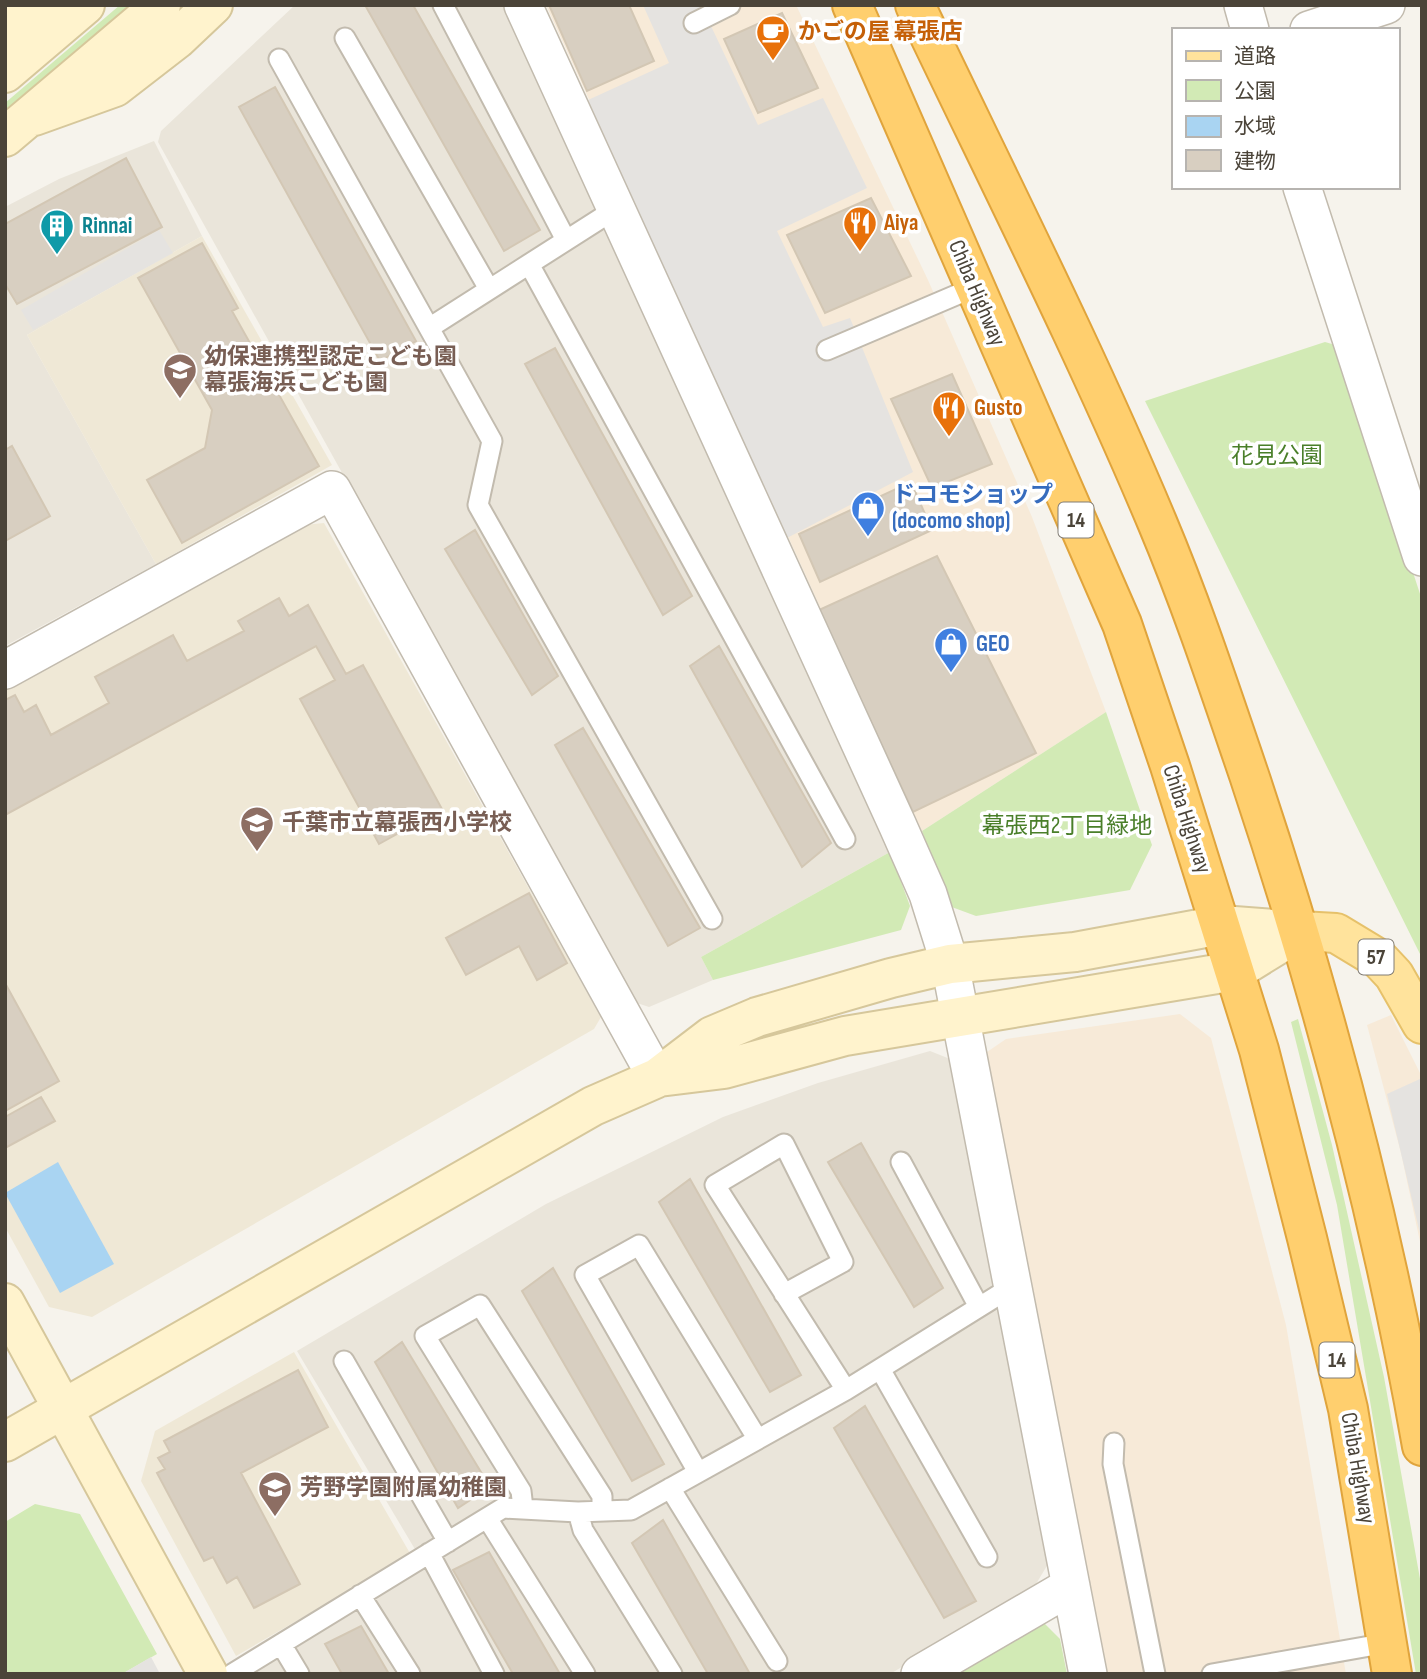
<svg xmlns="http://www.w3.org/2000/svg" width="1427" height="1679" viewBox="0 0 1427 1679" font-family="'Sofia Sans Condensed','Noto Sans JP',sans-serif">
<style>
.residential{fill:#eae5da}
.commercial{fill:#f7ead8}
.education{fill:#efe8d6}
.green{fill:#d2eab5}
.parking{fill:#e5e3e0}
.water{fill:#a9d4f2}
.building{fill:#d8cfc1;stroke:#d3c7b4;stroke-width:2}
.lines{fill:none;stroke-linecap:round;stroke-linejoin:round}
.lane-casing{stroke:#c2bbae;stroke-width:23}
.street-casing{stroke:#c2bbae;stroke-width:40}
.secondary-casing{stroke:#d6c79b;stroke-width:42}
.primary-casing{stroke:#e6c16a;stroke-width:42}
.highway-casing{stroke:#e0a43c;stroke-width:42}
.lane{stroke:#fff;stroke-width:19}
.street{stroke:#fff;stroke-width:37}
.secondary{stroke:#fff3cd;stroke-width:38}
.primary{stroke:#ffe39c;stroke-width:38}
.highway{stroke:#ffcf6e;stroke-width:38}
.labels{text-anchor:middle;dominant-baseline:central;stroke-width:7;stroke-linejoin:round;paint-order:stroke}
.shield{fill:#fff;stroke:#817c74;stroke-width:2}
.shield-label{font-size:21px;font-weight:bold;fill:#4b4439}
.food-label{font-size:23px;font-weight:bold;fill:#c56008;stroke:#fff;text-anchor:start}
.culture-label{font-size:23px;font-weight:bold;fill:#0d838f;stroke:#fff;text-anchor:start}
.street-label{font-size:23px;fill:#4b4439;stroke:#fff}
.education-label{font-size:23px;font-weight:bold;fill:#785e54;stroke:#fff;text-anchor:start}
.park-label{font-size:23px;fill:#4a7f2a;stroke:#fff}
.shop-label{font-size:23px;font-weight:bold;fill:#366cbe;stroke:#fff;text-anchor:start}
</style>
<rect width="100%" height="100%" fill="#f6f3ec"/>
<path class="residential" d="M 295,5 L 504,5 L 890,852 L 701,957 L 713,980 L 649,1007 L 637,1003 L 158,142 L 161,131 Z
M 154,141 L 202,236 L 27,335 L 156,564 L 5,646 L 5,207 L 59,179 Z
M 930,1051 L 950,1059 L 1048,1564 L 1033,1589 L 890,1674 L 247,1674 L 419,1556 L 297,1351 L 546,1204 L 723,1117 L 818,1083 Z"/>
<path class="commercial" d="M 546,5 L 796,5 L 928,280 L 1032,517 L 1106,712 L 922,831 Z
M 1180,1014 L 1211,1038 L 1286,1325 L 1346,1674 L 1108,1674 L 987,1052 L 1006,1039 Z
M 1391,1015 L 1422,1077 L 1422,1251 L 1401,1153 L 1367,1025 Z"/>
<path class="education" d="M 202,236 L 332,465 L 156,564 L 27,335 Z
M 324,523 L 601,1017 L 594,1029 L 92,1317 L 49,1307 L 5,1227 L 5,690 L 304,525 Z
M 294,1352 L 411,1555 L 236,1656 L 141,1481 L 155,1431 Z"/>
<path class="green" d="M 120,5 L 141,5 L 5,119 L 5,103 Z
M 1325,342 L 1339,346 L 1422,600 L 1422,958 L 1145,401 Z
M 1106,712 L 1152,845 L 1130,890 L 976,916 L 949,906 L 922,831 Z
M 890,852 L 910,906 L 901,930 L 713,980 L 701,957 Z
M 1298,1019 L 1332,1145 L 1384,1377 L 1422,1590 L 1422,1674 L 1416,1674 L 1337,1205 L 1291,1022 Z
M 35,1504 L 80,1514 L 157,1654 L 122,1674 L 5,1674 L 5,1522 Z
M 1043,1622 L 1060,1639 L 1067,1674 L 955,1674 Z"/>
<path class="parking" d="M 643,5 L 701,5 L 758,125 L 823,98 L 867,188 L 777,231 L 823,327 L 850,318 L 913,472 L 785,539 L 588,100 L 669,63 Z
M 159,230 L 173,253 L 33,330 L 21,310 Z
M 1420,1079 L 1422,1082 L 1422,1242 L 1387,1094 Z
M 151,1657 L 160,1674 L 122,1674 Z"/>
<path class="water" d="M 58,1162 L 114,1264 L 60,1293 L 5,1193 Z"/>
<path class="building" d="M 365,5 L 413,5 L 540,230 L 504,251 Z
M 549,5 L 629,5 L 654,61 L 587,91 Z
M 782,13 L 818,88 L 758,113 L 724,39 Z
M 275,87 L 416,341 L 380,361 L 239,107 Z
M 126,158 L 162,227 L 17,304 L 5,284 L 5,224 Z
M 871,198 L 911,276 L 825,313 L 787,235 Z
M 202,243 L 238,308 L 232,311 L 319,466 L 182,543 L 147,480 L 205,448 L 212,410 L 138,278 Z
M 555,348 L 692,596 L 663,615 L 525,364 Z
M 952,374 L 992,464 L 932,488 L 891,399 Z
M 12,446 L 50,516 L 5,541 L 5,450 Z
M 911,482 L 932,530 L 820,582 L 799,534 Z
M 475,530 L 558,676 L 532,695 L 445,549 Z
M 937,556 L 1036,753 L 913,812 L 819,610 Z
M 279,598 L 289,616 L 308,605 L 346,674 L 363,665 L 442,809 L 379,844 L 300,699 L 335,680 L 316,646 L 5,815 L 5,700 L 15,695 L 24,712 L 36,705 L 51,735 L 109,703 L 95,677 L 173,635 L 187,661 L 244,631 L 238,621 Z
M 719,646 L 831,843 L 802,867 L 690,666 Z
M 583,728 L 700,928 L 668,946 L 555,745 Z
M 529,893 L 567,963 L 537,980 L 519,946 L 466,975 L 446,938 Z
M 5,983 L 59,1081 L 5,1111 Z
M 41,1097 L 55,1121 L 5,1148 L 5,1117 Z
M 861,1143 L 943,1288 L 914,1307 L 828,1162 Z
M 690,1179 L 801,1375 L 770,1392 L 659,1202 Z
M 553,1268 L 664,1464 L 632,1481 L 522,1291 Z
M 402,1342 L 490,1487 L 458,1508 L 375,1362 Z
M 298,1370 L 328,1427 L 241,1473 L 300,1584 L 254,1608 L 237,1577 L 227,1583 L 213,1557 L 204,1561 L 157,1473 L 165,1469 L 158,1458 L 170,1452 L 164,1441 Z
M 865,1406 L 976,1601 L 944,1618 L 834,1428 Z
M 663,1520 L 750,1674 L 708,1674 L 632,1543 Z
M 489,1552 L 560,1674 L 513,1674 L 453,1570 Z
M 361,1626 L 389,1674 L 342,1674 L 325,1644 Z"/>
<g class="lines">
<g class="lane-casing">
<path id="lane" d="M 443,5 L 566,240
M 694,23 L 730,5
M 345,38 L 489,289
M 279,59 L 429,328 L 617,208
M 529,264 L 845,839
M 429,328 L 492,441 L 478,505 L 712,919
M 827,350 L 975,287
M 901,1162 L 979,1307
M 784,1294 L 843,1262 L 784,1144 L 715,1185 L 846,1390
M 344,1361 L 448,1542
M 880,1369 L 987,1557
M 1114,1443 L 1113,1464 L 1155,1674
M 698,1472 L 585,1275 L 639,1245 L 757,1438
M 670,1488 L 777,1661
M 523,1508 L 521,1491 L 425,1336 L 480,1305 L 602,1496 L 602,1511
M 578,1512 L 583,1530 L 672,1674
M 487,1518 L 585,1674
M 429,1553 L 494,1674
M 360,1595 L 410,1674
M 281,1644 L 299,1674
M 232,1674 L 503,1508 L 578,1512 L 631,1510 L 846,1390 L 1013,1286
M 1212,1674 L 1387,1643"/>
</g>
<g class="street-casing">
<path id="street" d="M 523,5 L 897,824 L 928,894 L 950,964 L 1088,1674
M 1243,5 L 1250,30
M 1309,30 L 1386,5
M 1302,187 L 1422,557
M 5,670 L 332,490 L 657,1078
M 920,1674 L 1071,1586"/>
</g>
<g class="secondary-casing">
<path id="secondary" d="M 5,31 L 35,5
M 5,73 L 85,5
M 34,116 L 115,87 L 177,39 L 213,5
M 5,137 L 161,5
M 659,1077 L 724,1069 L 845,1036 L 1235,971 L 1300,931
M 5,1303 L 208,1674
M 5,1442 L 593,1106 L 657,1078 L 712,1036 L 757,1017 L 891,978 L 950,964 L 1075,952 L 1221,925 L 1300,931"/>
</g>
<g class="primary-casing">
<path id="primary" d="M 1300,931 L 1336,933 L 1379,959 L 1394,975 L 1422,1024"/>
</g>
<g class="highway-casing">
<path id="highway" d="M 852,5 L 1122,624 L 1170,766 L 1259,1050 L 1307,1238 L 1348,1409 L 1392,1674
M 915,5 C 997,177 1083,346 1157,522 C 1192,605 1220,690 1249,775 C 1322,994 1382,1218 1422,1446"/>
</g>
<use href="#lane" class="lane"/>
<use href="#street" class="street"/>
<use href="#secondary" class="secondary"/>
<use href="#primary" class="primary"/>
<use href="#highway" class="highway"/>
</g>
<defs>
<g id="cafe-pin" transform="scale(1.75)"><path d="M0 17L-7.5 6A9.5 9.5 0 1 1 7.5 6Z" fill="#e8710a" stroke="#fff"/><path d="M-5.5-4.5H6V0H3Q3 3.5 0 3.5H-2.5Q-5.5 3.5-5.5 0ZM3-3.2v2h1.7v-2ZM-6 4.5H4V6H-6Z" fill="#fff"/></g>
<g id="restaurant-pin" transform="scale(1.75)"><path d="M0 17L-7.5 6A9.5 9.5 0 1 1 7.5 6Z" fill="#e8710a" stroke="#fff"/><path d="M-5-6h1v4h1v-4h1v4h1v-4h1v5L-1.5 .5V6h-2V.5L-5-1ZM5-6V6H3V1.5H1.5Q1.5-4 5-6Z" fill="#fff"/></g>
<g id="building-pin" transform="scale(1.75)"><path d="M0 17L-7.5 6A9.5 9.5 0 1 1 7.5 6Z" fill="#0f9aa8" stroke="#fff"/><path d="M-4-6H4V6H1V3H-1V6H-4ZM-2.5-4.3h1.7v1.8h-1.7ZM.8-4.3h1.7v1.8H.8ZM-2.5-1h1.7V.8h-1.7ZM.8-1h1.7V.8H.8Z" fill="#fff"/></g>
<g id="school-pin" transform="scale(1.75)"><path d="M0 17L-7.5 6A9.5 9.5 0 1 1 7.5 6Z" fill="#8d6e63" stroke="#fff"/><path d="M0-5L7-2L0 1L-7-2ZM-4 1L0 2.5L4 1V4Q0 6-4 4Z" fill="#fff"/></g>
<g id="shop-pin" transform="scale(1.75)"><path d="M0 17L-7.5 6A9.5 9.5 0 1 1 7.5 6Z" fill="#3f7fe0" stroke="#fff"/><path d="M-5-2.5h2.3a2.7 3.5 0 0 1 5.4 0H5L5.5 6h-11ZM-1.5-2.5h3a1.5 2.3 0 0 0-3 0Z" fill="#fff"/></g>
</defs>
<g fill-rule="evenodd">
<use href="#cafe-pin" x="773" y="32"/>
<use href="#restaurant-pin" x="860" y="223"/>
<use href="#building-pin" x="57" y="226"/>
<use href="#school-pin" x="180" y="370"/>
<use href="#restaurant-pin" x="949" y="408"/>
<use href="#shop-pin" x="868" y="508"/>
<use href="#shop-pin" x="951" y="644"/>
<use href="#school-pin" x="257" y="823"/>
<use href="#school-pin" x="275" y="1488"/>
</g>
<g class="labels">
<g class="shield">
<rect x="1058.5" y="502.5" width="35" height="35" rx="5"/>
<rect x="1358.5" y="939.5" width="35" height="35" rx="5"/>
<rect x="1319.5" y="1342.5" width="35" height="35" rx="5"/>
</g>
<g class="shield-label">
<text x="1076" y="520">14</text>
<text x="1376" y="957">57</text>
<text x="1337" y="1360">14</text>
</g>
<g class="food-label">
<text x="798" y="32">かごの屋 幕張店</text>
<text x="884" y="223">Aiya</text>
<text x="974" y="408">Gusto</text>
</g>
<g class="culture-label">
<text x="82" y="226">Rinnai</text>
</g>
<g class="street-label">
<text transform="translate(977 293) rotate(67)">Chiba Highway</text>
<text transform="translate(1187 819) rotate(72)">Chiba Highway</text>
<text transform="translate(1358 1468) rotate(80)">Chiba Highway</text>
</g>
<g class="education-label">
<text x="204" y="357">幼保連携型認定こども園<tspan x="204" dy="26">幕張海浜こども園</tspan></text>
<text x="282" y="823">千葉市立幕張西小学校</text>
<text x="300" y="1488">芳野学園附属幼稚園</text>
</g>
<g class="park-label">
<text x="1277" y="456">花見公園</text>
<text x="1067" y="826">幕張西2丁目緑地</text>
</g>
<g class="shop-label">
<text x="892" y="495">ドコモショップ<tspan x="892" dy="26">(docomo shop)</tspan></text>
<text x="976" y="644">GEO</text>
</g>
</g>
<rect width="1427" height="1679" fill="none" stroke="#4b4439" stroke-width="14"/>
<rect x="1172" y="28" width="228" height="161" fill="#ffffff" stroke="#b7b4b0" stroke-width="2"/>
<rect x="1186" y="51" width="35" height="10" fill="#ffe39c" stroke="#b7b4b0" stroke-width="2"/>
<text x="1234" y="63" font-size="21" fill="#4b4439">道路</text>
<rect x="1186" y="80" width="35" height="21" fill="#d2eab5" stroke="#b7b4b0" stroke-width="2"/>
<text x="1234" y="98" font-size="21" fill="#4b4439">公園</text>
<rect x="1186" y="116" width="35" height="21" fill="#a9d4f2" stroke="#b7b4b0" stroke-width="2"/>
<text x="1234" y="133" font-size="21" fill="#4b4439">水域</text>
<rect x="1186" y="150" width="35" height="21" fill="#d8cfc1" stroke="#b7b4b0" stroke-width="2"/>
<text x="1234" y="168" font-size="21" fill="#4b4439">建物</text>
</svg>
